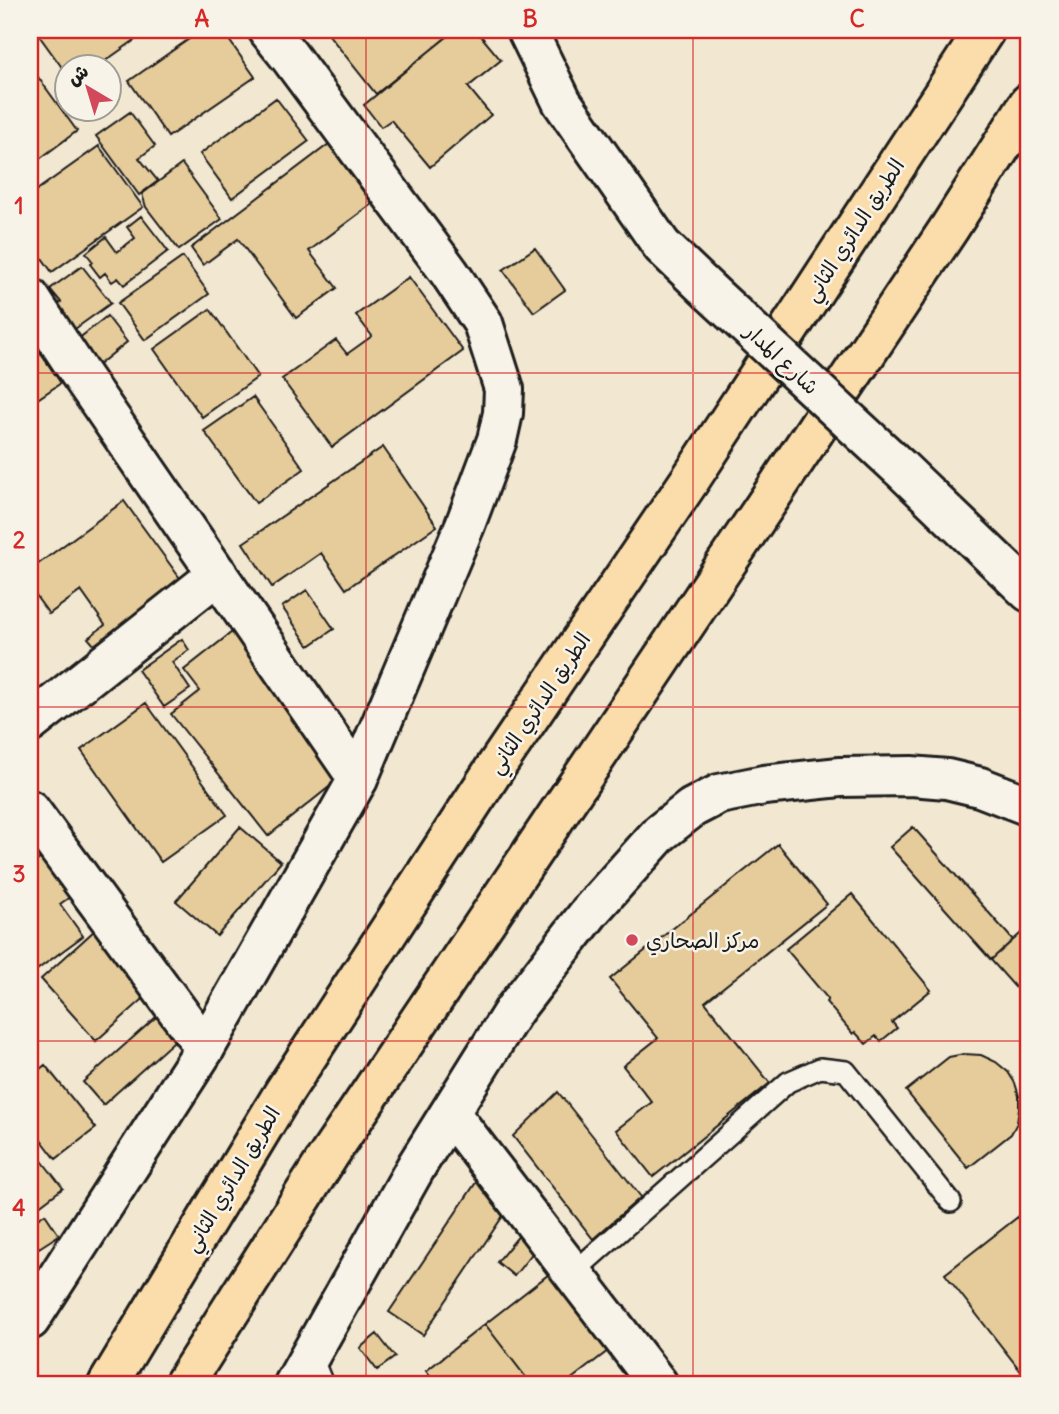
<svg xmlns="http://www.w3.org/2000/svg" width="1059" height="1414" viewBox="0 0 1059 1414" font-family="Delius,'Playpen Sans Arabic',sans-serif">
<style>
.building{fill:#e6cc9b;stroke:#1c1c1c;stroke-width:2}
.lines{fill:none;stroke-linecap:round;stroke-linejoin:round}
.lane-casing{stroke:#1c1c1c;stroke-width:24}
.street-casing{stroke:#1c1c1c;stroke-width:44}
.secondary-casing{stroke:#1c1c1c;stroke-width:44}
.highway-casing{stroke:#1c1c1c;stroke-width:44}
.lane{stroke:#f7f3e8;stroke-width:19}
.street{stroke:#f7f3e8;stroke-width:38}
.secondary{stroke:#f7f3e8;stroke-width:38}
.highway{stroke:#fbddab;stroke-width:38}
.secondary-bridge-casing{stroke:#1c1c1c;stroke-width:44;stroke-linecap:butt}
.secondary-bridge{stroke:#f7f3e8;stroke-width:38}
.grid{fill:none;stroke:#d62828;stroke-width:2;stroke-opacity:0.55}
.poi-dot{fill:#d1495b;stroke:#f7f3e8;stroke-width:2.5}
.labels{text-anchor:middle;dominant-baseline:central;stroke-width:5;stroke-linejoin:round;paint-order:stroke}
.street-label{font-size:21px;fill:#1c1c1c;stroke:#f7f3e8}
.poi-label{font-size:21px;fill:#1c1c1c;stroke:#f7f3e8;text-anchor:start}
.neatline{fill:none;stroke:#d62828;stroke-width:2.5}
.grid-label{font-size:23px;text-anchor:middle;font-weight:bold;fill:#d62828}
</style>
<rect width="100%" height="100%" fill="#f2e7d1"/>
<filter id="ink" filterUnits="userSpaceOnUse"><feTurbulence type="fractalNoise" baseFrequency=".0143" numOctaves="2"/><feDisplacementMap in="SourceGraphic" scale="14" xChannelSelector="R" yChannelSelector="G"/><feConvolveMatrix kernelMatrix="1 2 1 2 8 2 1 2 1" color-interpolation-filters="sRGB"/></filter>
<g filter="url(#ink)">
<path class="building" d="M 35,30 L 149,30 L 98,66 L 66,66 L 66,73 Z
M 202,30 L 222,30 L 255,77 L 168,137 L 129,81 Z
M 325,30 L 443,30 L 448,36 L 376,94 Z
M 455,30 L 476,30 L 501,60 L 468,87 L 491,115 L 430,167 L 391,120 L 381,127 L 364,105 Z
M 30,66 L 77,131 L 30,166 Z
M 276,98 L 309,141 L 232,198 L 200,154 Z
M 130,112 L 155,146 L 139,158 L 158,181 L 139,195 L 96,136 Z
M 329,144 L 373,203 L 309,251 L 337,288 L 296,318 L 238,239 L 203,265 L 191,248 Z
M 99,146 L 143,207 L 52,272 L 30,241 L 30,195 Z
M 182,164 L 222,219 L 179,250 L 146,207 L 142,194 Z
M 141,216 L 168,251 L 124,285 L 118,278 L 112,282 L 105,273 L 100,277 L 90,264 L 93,262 L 86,253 L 106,237 L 117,252 L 135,238 L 127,227 Z
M 535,248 L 565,290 L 534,312 L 503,270 Z
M 183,257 L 209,294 L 145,340 L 118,303 Z
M 82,266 L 111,303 L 68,334 L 50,311 L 61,302 L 50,289 Z
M 409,277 L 463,351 L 332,447 L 282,379 L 336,340 L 347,354 L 372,336 L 356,315 Z
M 210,309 L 258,377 L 202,417 L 154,349 Z
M 107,316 L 127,342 L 97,366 L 77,340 Z
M 30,338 L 61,383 L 30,404 Z
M 253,397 L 304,469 L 256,503 L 204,431 Z
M 383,447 L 437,526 L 346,589 L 321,553 L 272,587 L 243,543 Z
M 124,501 L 182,581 L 94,645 L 88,638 L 105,625 L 81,591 L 49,614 L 30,588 L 30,570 Z
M 307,590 L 334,629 L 309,646 L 282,607 Z
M 241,625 L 349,771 L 268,836 L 171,714 L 200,691 L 184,670 Z
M 182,639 L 189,650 L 172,662 L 190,689 L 164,707 L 138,670 Z
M 146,703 L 227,815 L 161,862 L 81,750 Z
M 240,827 L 281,862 L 217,936 L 176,901 Z
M 913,827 L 1013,940 L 991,960 L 890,847 Z
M 778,844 L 827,904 L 705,1002 L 770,1083 L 653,1177 L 616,1130 L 652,1102 L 623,1066 L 658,1038 L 610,979 Z
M 52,850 L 80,890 L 60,904 L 83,936 L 34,972 L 30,966 L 30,866 Z
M 852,894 L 931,990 L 892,1022 L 897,1028 L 881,1041 L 876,1036 L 866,1044 L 855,1032 L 853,1034 L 826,1002 L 828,999 L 786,949 Z
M 1029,926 L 1029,1003 L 991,960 Z
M 95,930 L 151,992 L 96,1041 L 41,979 Z
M 164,1010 L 183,1033 L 103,1105 L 83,1082 Z
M 964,1054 L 981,1055 L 996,1062 L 1008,1072 L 1015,1083 L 1019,1096 L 1019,1109 L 1017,1123 L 1011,1134 L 968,1168 L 906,1091 L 949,1057 Z
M 45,1065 L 96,1128 L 56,1159 L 30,1125 L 30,1077 Z
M 558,1092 L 641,1197 L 593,1239 L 513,1136 Z
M 32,1148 L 63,1188 L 30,1213 L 30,1149 Z
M 479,1178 L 513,1201 L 423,1335 L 389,1312 Z
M 45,1214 L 59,1235 L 39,1248 L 30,1235 L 30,1224 Z
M 1019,1216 L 1029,1216 L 1029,1326 L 1027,1327 L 1029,1330 L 1029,1369 L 1023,1374 L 945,1274 Z
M 521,1233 L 538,1246 L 514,1276 L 497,1262 Z
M 553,1271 L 613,1347 L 565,1384 L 531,1384 L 485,1324 Z
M 485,1324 L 531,1384 L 436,1384 L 426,1371 Z
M 377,1334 L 395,1357 L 377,1370 L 360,1348 Z"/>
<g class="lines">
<g class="lane-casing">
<path id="lane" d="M 573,1273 L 788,1082 L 820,1068 L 846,1071 L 951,1202
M 311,1355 L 323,1384"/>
</g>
<g class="street-casing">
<path id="street" d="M 30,298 L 80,374 L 358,779
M 30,723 L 218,574
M 30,810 L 205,1048
M 450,1113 L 658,1384
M 294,1384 L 417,1165 L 514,1010 L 592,909 L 660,833 L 692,808 L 719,794 L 764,785 L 840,777 L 911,776 L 947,779 L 980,787 L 1029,806"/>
</g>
<g class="secondary-casing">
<path id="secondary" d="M 527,30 L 562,102 L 662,246 L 709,291
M 899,467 L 1029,592
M 30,1320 L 205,1048 L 358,779 L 465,525 L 497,440 L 503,413 L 504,389 L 483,323 L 449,272 L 289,56 L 268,30"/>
</g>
<g class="highway-casing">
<path id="highway" d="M 108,1384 L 284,1092 L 495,768 L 692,477 L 985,30
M 184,1384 L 329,1155 L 768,501 L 950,227 L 1029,103"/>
</g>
<use href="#lane" class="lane"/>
<use href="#street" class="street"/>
<use href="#secondary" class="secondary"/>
<use href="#highway" class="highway"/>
<g class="secondary-bridge-casing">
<path id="secondary-bridge" d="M 709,291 L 899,467"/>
</g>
<use href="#secondary-bridge" class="secondary-bridge"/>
</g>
</g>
<path class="grid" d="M 366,30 L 366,1384M 693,30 L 693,1384M 30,373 L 1029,373M 30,707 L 1029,707M 30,1041 L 1029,1041"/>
<circle class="poi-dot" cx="632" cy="940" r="7"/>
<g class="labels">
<g class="street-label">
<text transform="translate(854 230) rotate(-57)">الطريق الدائري الثاني</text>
<text transform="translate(782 359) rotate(43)">شارع المدار</text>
<text transform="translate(539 703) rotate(-56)">الطريق الدائري الثاني</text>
<text transform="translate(232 1179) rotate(-59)">الطريق الدائري الثاني</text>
</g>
<g class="poi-label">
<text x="646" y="940">مركز الصحاري</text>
</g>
</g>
<rect width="1059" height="1414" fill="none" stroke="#f7f3e8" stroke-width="77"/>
<g transform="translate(88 88) rotate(322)"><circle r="33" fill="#f7f3e8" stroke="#9f9d96" stroke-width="2"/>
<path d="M0-5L12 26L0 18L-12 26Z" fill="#d1495b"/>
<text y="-10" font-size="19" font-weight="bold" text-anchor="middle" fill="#1c1c1c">ش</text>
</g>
<rect x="38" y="38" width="982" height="1338" class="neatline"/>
<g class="grid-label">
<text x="202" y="27">A</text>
<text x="530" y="27">B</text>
<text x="857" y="27">C</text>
<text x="19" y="214">1</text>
<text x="19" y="548">2</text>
<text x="19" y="882">3</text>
<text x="19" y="1216">4</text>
</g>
</svg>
